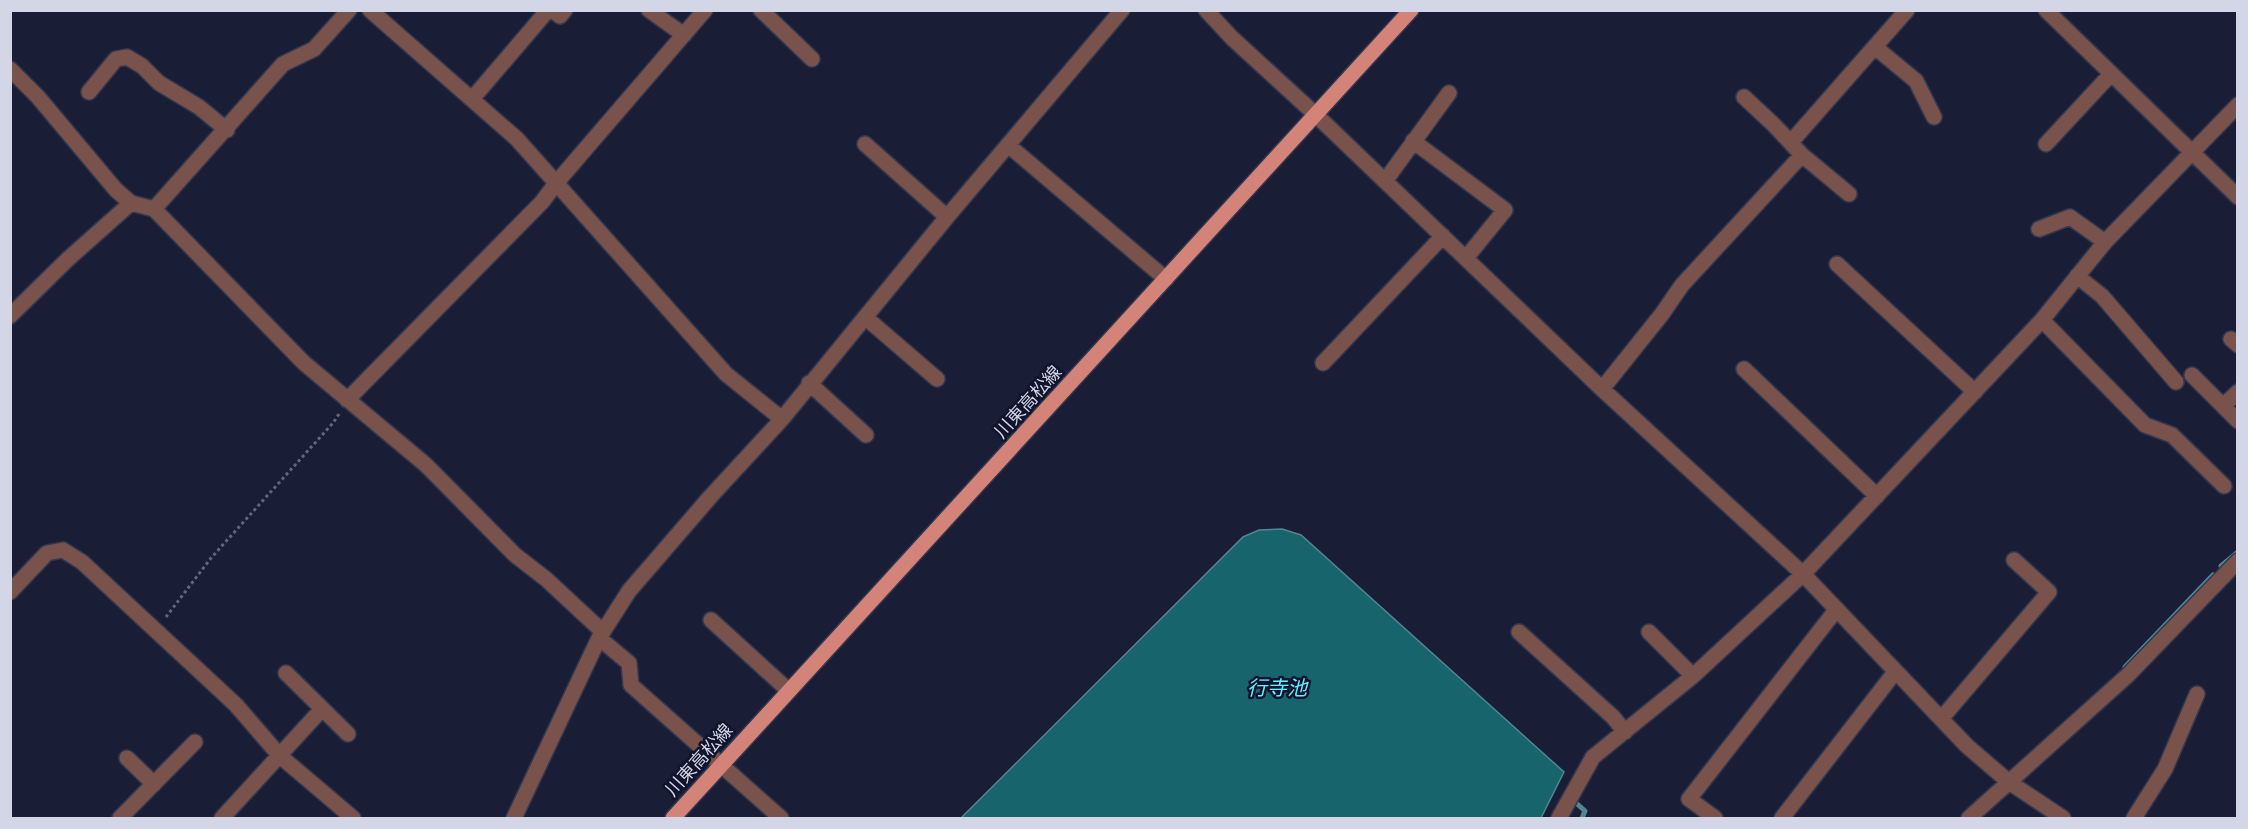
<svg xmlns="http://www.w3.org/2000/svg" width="2248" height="829" viewBox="0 0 2248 829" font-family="Figtree,'Noto Sans JP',sans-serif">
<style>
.water{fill:#18646d;stroke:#508692;stroke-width:1.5}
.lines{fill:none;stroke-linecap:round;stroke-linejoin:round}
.stream{stroke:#508692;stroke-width:5}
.minor-casing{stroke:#33374f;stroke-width:18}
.major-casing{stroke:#33374f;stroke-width:18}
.path{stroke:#63677d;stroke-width:3;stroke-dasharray:3 3;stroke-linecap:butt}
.minor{stroke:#79524c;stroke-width:15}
.major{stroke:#d38378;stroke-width:15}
.labels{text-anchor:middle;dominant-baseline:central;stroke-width:5;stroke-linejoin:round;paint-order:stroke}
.street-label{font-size:18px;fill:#d2d6e7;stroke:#10142c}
.water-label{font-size:20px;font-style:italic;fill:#65eeff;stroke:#10142c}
</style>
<rect width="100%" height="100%" fill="#191d36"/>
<path class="water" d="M 1282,529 L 1301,535 L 1564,772 L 1541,818 L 961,818 L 1243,537 L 1259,530 Z"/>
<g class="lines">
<path class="stream" d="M 2221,566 L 2238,552
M 2125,667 L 2213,575
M 1575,802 L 1585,811 L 1582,818"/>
<g class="minor-casing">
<path id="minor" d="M 370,10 L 517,139 L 726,374 L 782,419
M 552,10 L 560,16 L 565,10
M 649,10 L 684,35
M 761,10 L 812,59
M 1206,10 L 1232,38 L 1316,115 L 1602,389 L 1803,574 L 1967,746 L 2009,782 L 2063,818
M 2046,10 L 2238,197
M 1875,47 L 1916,81 L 1934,117
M 10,69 L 38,97 L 116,190 L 131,203 L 154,209 L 304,363 L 426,465 L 515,555 L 546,579 L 603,632
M 89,92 L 116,59 L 127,57 L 142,66 L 159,83 L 199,107 L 227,130
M 1744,97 L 1774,125 L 1802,155 L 1849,194
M 472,99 L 548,10
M 1413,141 L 1505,210 L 1466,258
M 1791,142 L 1907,10
M 865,144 L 947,217
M 2046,144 L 2111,74
M 1008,145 L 1166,279
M 1385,181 L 1449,93
M 154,209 L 283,64 L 314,49 L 349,10
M 2039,229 L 2070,217 L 2105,242
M 1837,264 L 1975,392
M 2077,276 L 2102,296 L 2176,382
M 10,316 L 68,259 L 131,203
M 865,317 L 937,379
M 2042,320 L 2145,425 L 2172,435 L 2224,486
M 2231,339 L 2238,345
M 1323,363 L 1443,236
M 1744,369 L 1877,496
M 2192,375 L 2238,421
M 809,383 L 866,435
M 1602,389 L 1662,314 L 1682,285 L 1802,155
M 347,400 L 542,202 L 557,182 L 705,10
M 2223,406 L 2238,392
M 10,592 L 47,553 L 63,550 L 82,562 L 236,705 L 280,756 L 353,818
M 711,620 L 789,691
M 1519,632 L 1613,717 L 1625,732
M 1649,632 L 1693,676
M 599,638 L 629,663 L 631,685 L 781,818
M 286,673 L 348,734
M 1941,719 L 2049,592 L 2014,560
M 127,758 L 154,784
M 120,818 L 195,742
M 222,818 L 322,709
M 514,818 L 599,638 L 629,591 L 711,496 L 782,419 L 947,217 L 1122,10
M 1559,818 L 1593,757 L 1693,676 L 1803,574 L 2042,320 L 2105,242 L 2238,105
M 1715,818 L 1689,799 L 1836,610
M 1782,818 L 1895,672
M 1969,818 L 2128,675 L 2238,561
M 2134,818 L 2165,769 L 2197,694"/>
</g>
<g class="major-casing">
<path id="major" d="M 673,818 L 1411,10"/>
</g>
<path class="path" d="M 166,617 L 211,558 L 333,423 L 339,414"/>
<use href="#minor" class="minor"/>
<use href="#major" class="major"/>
</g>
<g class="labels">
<g class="street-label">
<text transform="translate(1028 402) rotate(-48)">川東高松線</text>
<text transform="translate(699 760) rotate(-48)">川東高松線</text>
</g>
<g class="water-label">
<text x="1277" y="688">行寺池</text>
</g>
</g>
<rect width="2248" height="829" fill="none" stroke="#d2d6e7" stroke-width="24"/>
</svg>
